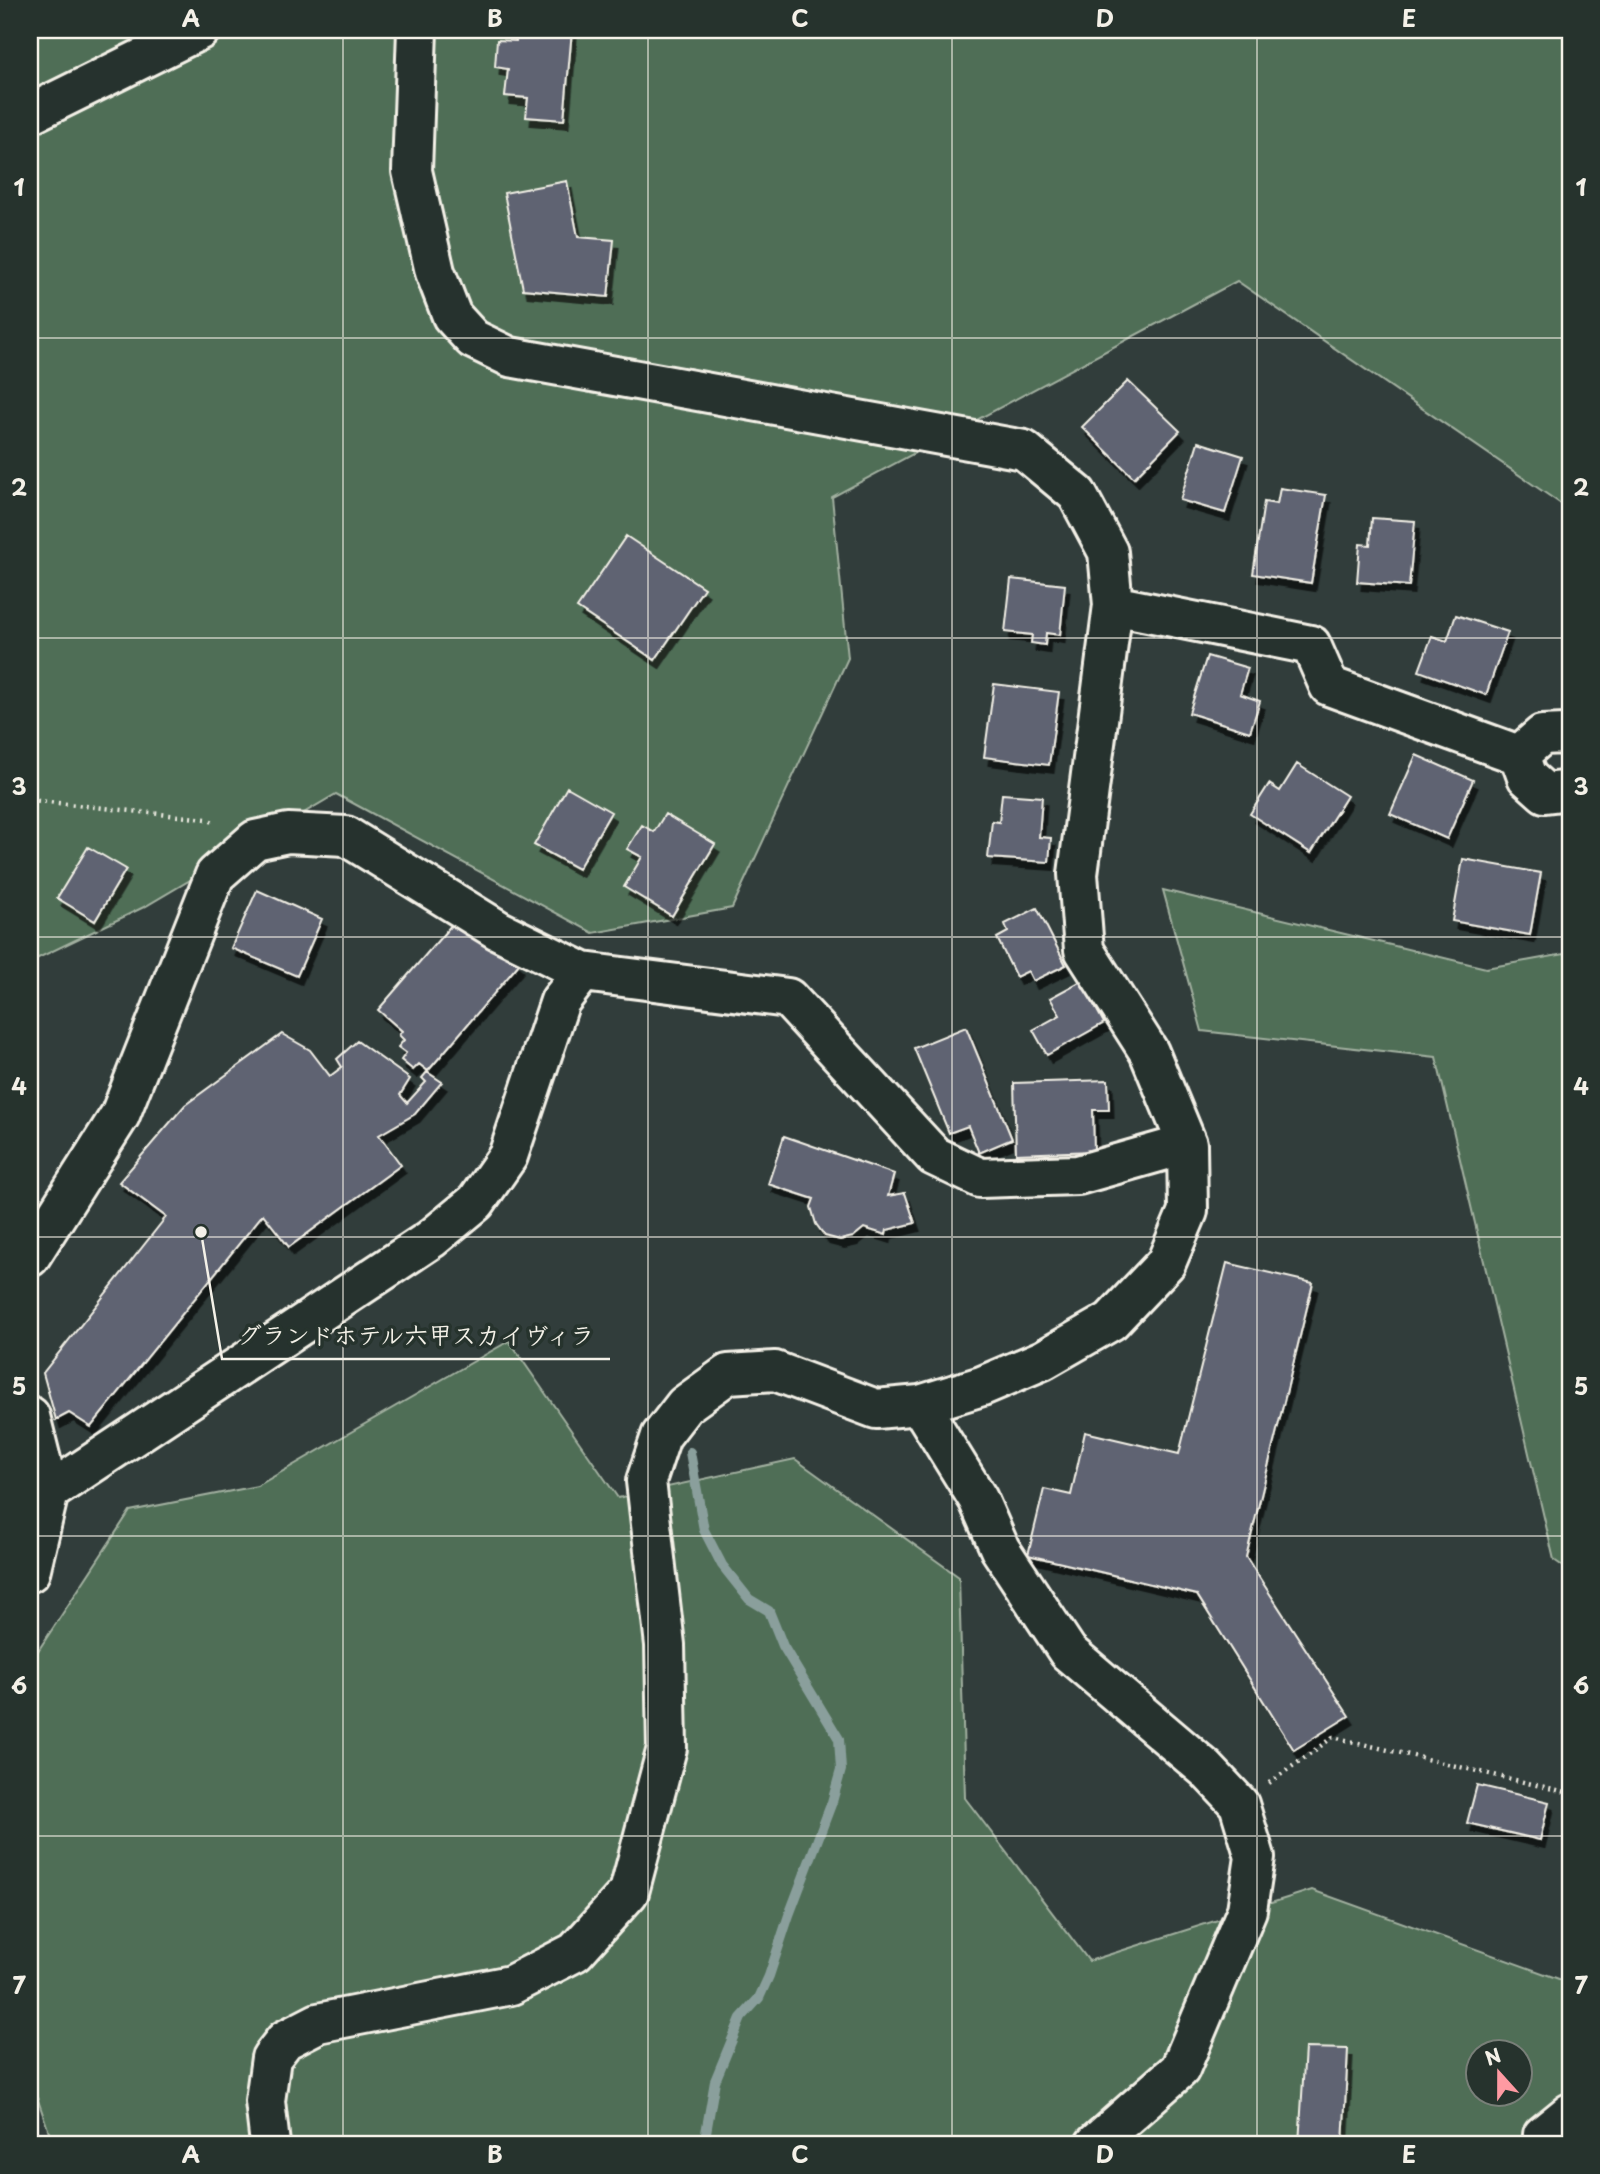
<svg xmlns="http://www.w3.org/2000/svg" width="1600" height="2174" viewBox="0 0 1600 2174" font-family="'Playpen Sans','Klee One',sans-serif">
<style>
.green{fill:#4f6e57;stroke:#a2b0a0;stroke-width:2;fill-rule:evenodd}
.lines{fill:none;stroke-linecap:round;stroke-linejoin:round}
.stream{stroke:#8a9f9c;stroke-width:10}
.building{fill:#5f6472;stroke:#f4f1e8;stroke-width:2;filter:url(#shadow)}
.minor-casing{stroke:#f4f1e8;stroke-width:44}
.path{stroke:#f4f1e8;stroke-width:4.5;stroke-dasharray:2 5;stroke-linecap:butt}
.minor{stroke:#26332d;stroke-width:38}
.grid{fill:none;stroke:#f4f1e8;stroke-width:2;stroke-opacity:0.55}
.leader{fill:none;stroke:#f4f1e8;stroke-width:2.5}
.callout-dot{fill:#f4f1e8;stroke:#26332d;stroke-width:2.5}
.callout-label{font-size:24px;text-anchor:middle;font-weight:bold;fill:#f4f1e8;stroke:#26332d;stroke-width:7;stroke-linejoin:round;paint-order:stroke}
.neatline{fill:none;stroke:#f4f1e8;stroke-width:2.5}
.grid-label{font-size:23px;text-anchor:middle;font-weight:bold;fill:#f4f1e8}
</style>
<defs>
<filter id="shadow"><feDropShadow dx="4.5" dy="8" stdDeviation="0" flood-color="#0009"/></filter>
</defs>
<rect width="100%" height="100%" fill="#313d3b"/>
<filter id="ink" filterUnits="userSpaceOnUse"><feTurbulence type="fractalNoise" baseFrequency=".0143" numOctaves="2"/><feDisplacementMap in="SourceGraphic" scale="14" xChannelSelector="R" yChannelSelector="G"/><feConvolveMatrix kernelMatrix="1 2 1 2 8 2 1 2 1" color-interpolation-filters="sRGB"/></filter>
<g filter="url(#ink)">
<path class="green" d="M 30,30 L 1570,30 L 1570,510 L 1237,281 L 832,497 L 848,658 L 732,908 L 593,933 L 336,794 L 146,906 L 30,962 Z
M 1163,890 L 1486,968 L 1570,953 L 1570,1571 L 1554,1560 L 1436,1057 L 1202,1031 Z
M 509,1341 L 618,1498 L 795,1459 L 959,1577 L 965,1798 L 1089,1961 L 1312,1890 L 1570,1983 L 1570,2144 L 41,2144 L 49,2132 L 30,2077 L 30,1663 L 130,1511 L 257,1486 ZM 1478,2052 L 1520,2052 L 1520,2094 L 1478,2094 Z"/>
<g class="lines">
<path class="stream" d="M 690,1452 L 704,1530 L 722,1565 L 749,1599 L 769,1611 L 783,1646 L 839,1739 L 841,1770 L 832,1802 L 789,1915 L 769,1976 L 759,1998 L 741,2018 L 715,2081 L 704,2144"/>
</g>
<path class="building" d="M 517,30 L 572,30 L 564,120 L 526,117 L 528,98 L 505,96 L 508,69 L 495,67 L 497,40 L 516,41 Z
M 567,181 L 578,237 L 614,240 L 608,297 L 523,289 L 504,193 Z
M 1128,381 L 1180,431 L 1134,478 L 1082,427 Z
M 1198,442 L 1243,456 L 1225,513 L 1180,500 Z
M 1280,488 L 1326,495 L 1311,583 L 1253,574 L 1264,502 L 1277,504 Z
M 1372,518 L 1415,521 L 1409,586 L 1357,582 L 1360,544 L 1370,545 Z
M 626,536 L 704,588 L 655,660 L 577,608 Z
M 1011,579 L 1065,585 L 1060,635 L 1046,633 L 1045,645 L 1031,643 L 1032,635 L 1005,632 Z
M 1456,615 L 1508,632 L 1486,695 L 1419,671 L 1432,636 L 1447,641 Z
M 1207,656 L 1248,668 L 1240,694 L 1260,701 L 1250,732 L 1189,713 Z
M 994,684 L 1059,692 L 1049,765 L 984,757 Z
M 1416,755 L 1473,780 L 1447,839 L 1390,814 Z
M 1297,764 L 1347,796 L 1311,853 L 1250,814 L 1269,784 L 1280,791 Z
M 567,787 L 611,812 L 578,869 L 534,845 Z
M 1002,794 L 1042,797 L 1039,837 L 1051,838 L 1049,862 L 988,858 L 992,821 L 999,822 Z
M 665,814 L 715,844 L 672,916 L 624,887 L 642,857 L 627,849 L 642,825 L 654,832 Z
M 88,847 L 126,869 L 95,921 L 57,898 Z
M 1463,859 L 1541,873 L 1530,935 L 1452,921 Z
M 257,890 L 322,919 L 297,976 L 231,948 Z
M 1037,908 L 1066,965 L 1033,981 L 1028,971 L 1016,977 L 997,938 L 1008,932 L 1005,924 Z
M 460,915 L 519,964 L 428,1071 L 419,1064 L 413,1070 L 401,1060 L 406,1053 L 398,1047 L 404,1040 L 399,1035 L 402,1031 L 378,1010 Z
M 1081,981 L 1104,1023 L 1047,1055 L 1033,1030 L 1060,1015 L 1050,998 Z
M 966,1027 L 1012,1139 L 979,1153 L 968,1126 L 949,1133 L 914,1048 Z
M 282,1034 L 310,1050 L 330,1076 L 342,1067 L 337,1059 L 357,1041 L 410,1079 L 400,1095 L 407,1103 L 426,1082 L 422,1078 L 427,1072 L 442,1082 L 415,1114 L 379,1135 L 401,1165 L 289,1247 L 263,1214 L 91,1427 L 69,1413 L 56,1420 L 43,1373 L 166,1217 L 119,1182 L 185,1105 Z
M 1108,1080 L 1109,1110 L 1093,1110 L 1094,1151 L 1016,1154 L 1014,1083 Z
M 784,1136 L 894,1174 L 888,1196 L 905,1193 L 915,1223 L 887,1230 L 886,1235 L 864,1228 L 853,1237 L 840,1240 L 825,1236 L 816,1224 L 811,1207 L 814,1199 L 768,1184 Z
M 1227,1263 L 1313,1283 L 1246,1557 L 1349,1716 L 1294,1750 L 1197,1595 L 1028,1555 L 1044,1489 L 1071,1495 L 1085,1432 L 1179,1454 Z
M 1477,1785 L 1549,1802 L 1540,1840 L 1467,1823 Z
M 1305,2048 L 1348,2049 L 1343,2144 L 1299,2144 Z"/>
<g class="lines">
<g class="minor-casing">
<path id="minor" d="M 30,114 L 200,30
M 1113,605 L 1311,645 L 1329,686 L 1519,755 L 1527,777 L 1545,793 L 1570,790
M 1519,755 L 1542,735 L 1565,734 L 1570,738
M 30,1257 L 120,1115 L 215,875 L 255,840 L 288,833 L 346,836 L 498,930 L 583,972 L 788,998 L 934,1156 L 980,1178 L 1078,1175 L 1187,1144
M 920,1405 L 978,1499 L 1000,1549 L 1068,1652 L 1206,1769 L 1239,1804 L 1255,1857 L 1247,1910 L 1180,2069 L 1095,2144
M 30,1416 L 49,1492 L 30,1572
M 49,1492 L 431,1239 L 476,1202 L 508,1156 L 560,1001 L 583,972
M 270,2144 L 265,2101 L 271,2058 L 285,2040 L 318,2023 L 511,1985 L 575,1952 L 629,1892 L 667,1748 L 665,1645 L 646,1481 L 661,1436 L 685,1405 L 728,1374 L 775,1371 L 876,1409 L 920,1405 L 982,1386 L 1043,1360 L 1111,1321 L 1166,1263 L 1188,1211 L 1187,1144 L 1149,1052 L 1084,950 L 1078,874 L 1113,605 L 1108,552 L 1077,494 L 1024,450 L 510,357 L 473,339 L 452,316 L 435,272 L 412,171 L 417,30
M 1545,2144 L 1543,2135 L 1570,2113"/>
</g>
<path class="path" d="M 30,800 L 206,819 L 216,823
M 1269,1783 L 1333,1737 L 1570,1793"/>
<use href="#minor" class="minor"/>
</g>
</g>
<path class="grid" d="M 343,30 L 343,2144M 648,30 L 648,2144M 952,30 L 952,2144M 1257,30 L 1257,2144M 30,338 L 1570,338M 30,638 L 1570,638M 30,937 L 1570,937M 30,1237 L 1570,1237M 30,1536 L 1570,1536M 30,1836 L 1570,1836"/>
<path class="leader" d="M201 1232L222 1359H610"/>
<circle class="callout-dot" cx="201" cy="1232" r="7"/>
<g class="callout-label">
<text x="416" y="1344">グランドホテル六甲スカイヴィラ</text>
</g>
<rect width="1600" height="2174" fill="none" stroke="#26332d" stroke-width="77"/>
<g transform="translate(1499 2073) rotate(339)"><circle r="33" fill="#26332d" stroke="#787f78" stroke-width="2"/>
<path d="M0-5L12 26L0 18L-12 26Z" fill="#ff9aa2"/>
<text y="-10" font-size="19" font-weight="bold" text-anchor="middle" fill="#f4f1e8">N</text>
</g>
<rect x="38" y="38" width="1524" height="2098" class="neatline"/>
<g class="grid-label">
<text x="191" y="27">A</text>
<text x="495" y="27">B</text>
<text x="800" y="27">C</text>
<text x="1105" y="27">D</text>
<text x="1409" y="27">E</text>
<text x="19" y="196">1</text>
<text x="1581" y="196">1</text>
<text x="19" y="496">2</text>
<text x="1581" y="496">2</text>
<text x="19" y="795">3</text>
<text x="1581" y="795">3</text>
<text x="19" y="1095">4</text>
<text x="1581" y="1095">4</text>
<text x="19" y="1395">5</text>
<text x="1581" y="1395">5</text>
<text x="19" y="1694">6</text>
<text x="1581" y="1694">6</text>
<text x="19" y="1994">7</text>
<text x="1581" y="1994">7</text>
<text x="191" y="2163">A</text>
<text x="495" y="2163">B</text>
<text x="800" y="2163">C</text>
<text x="1105" y="2163">D</text>
<text x="1409" y="2163">E</text>
</g>
</svg>
